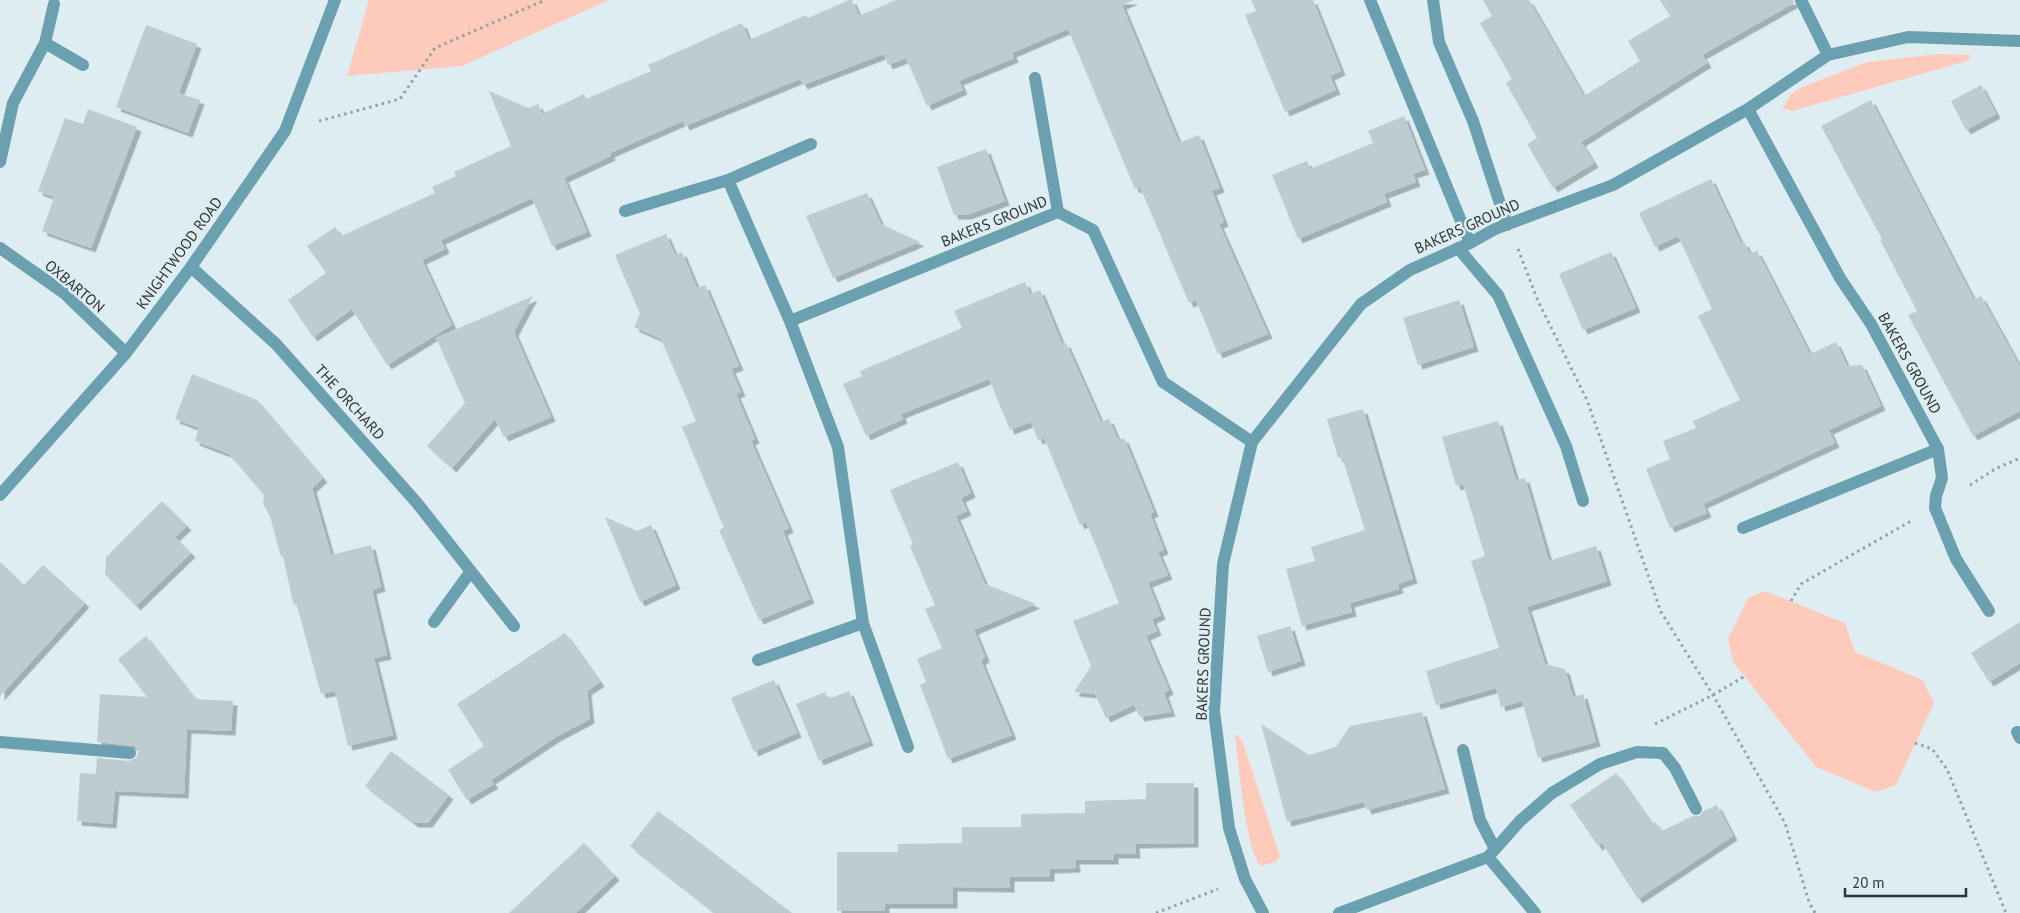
<svg xmlns="http://www.w3.org/2000/svg" width="2020" height="913" viewBox="0 0 2020 913" font-family="'PT Sans',sans-serif">
<style>
.green{fill:#fecabb}
.building{fill:#beccd1;filter:url(#shadow)}
.lines{fill:none;stroke-linecap:round;stroke-linejoin:round}
.path{stroke:#96a1a4;stroke-width:3;stroke-dasharray:2.5 4;stroke-linecap:butt}
.lane{stroke:#6aa0af;stroke-width:12}
.street{stroke:#6aa0af;stroke-width:12}
.labels{text-anchor:middle;dominant-baseline:central;stroke-width:5;stroke-linejoin:round;paint-order:stroke}
.street-label{font-size:15px;fill:#2e3435;stroke:#deedf1}
</style>
<defs>
<filter id="shadow"><feDropShadow dx="4.5" dy="4.5" stdDeviation="0" flood-color="#0004"/></filter>
</defs>
<rect width="100%" height="100%" fill="#deedf1"/>
<path class="green" d="M 369,0 L 609,0 L 462,66 L 347,76 Z
M 1938,54 L 1971,55 L 1967,61 L 1792,111 L 1783,108 L 1791,94 L 1802,87 L 1867,62 Z
M 1765,591 L 1845,623 L 1855,652 L 1923,680 L 1934,703 L 1896,785 L 1876,792 L 1816,767 L 1733,662 L 1728,639 L 1748,598 Z
M 1237,735 L 1242,740 L 1280,856 L 1276,862 L 1261,866 C 1246,853 1238,760 1235,736 Z"/>
<path class="building" d="M 849,0 L 852,0 L 859,16 L 896,0 L 1134,0 L 1122,5 L 1179,143 L 1199,135 L 1220,188 L 1212,191 L 1224,222 L 1219,224 L 1268,334 L 1218,354 L 1196,300 L 1189,303 L 1140,187 L 1135,189 L 1068,29 L 1012,53 L 1014,58 L 959,81 L 963,90 L 927,106 L 906,58 L 888,65 L 884,54 L 803,85 L 800,79 L 685,126 L 683,121 L 610,153 L 611,156 L 564,178 L 587,232 L 552,246 L 532,198 L 441,240 L 445,249 L 422,260 L 452,325 L 387,365 L 352,309 L 313,337 L 288,300 L 326,273 L 307,246 L 335,227 L 341,236 L 435,193 L 432,187 L 456,176 L 454,172 L 511,146 L 489,91 L 528,108 L 538,104 L 542,114 L 584,94 L 586,99 L 651,71 L 648,65 L 742,23 L 749,40 L 806,15 L 808,18 Z
M 1251,0 L 1313,0 L 1341,71 L 1330,76 L 1336,90 L 1285,112 L 1245,15 L 1256,11 Z
M 1483,0 L 1529,0 L 1584,96 L 1640,61 L 1628,41 L 1670,16 L 1660,0 L 1793,0 L 1794,3 L 1702,55 L 1707,63 L 1581,142 L 1594,163 L 1553,188 L 1527,144 L 1537,138 L 1506,83 L 1512,79 L 1480,23 L 1492,16 Z
M 146,25 L 197,44 L 179,93 L 200,100 L 188,133 L 116,107 Z
M 1981,85 L 1996,114 L 1966,130 L 1951,101 Z
M 1871,100 L 1974,300 L 1981,296 L 2020,367 L 2020,411 L 1973,436 L 1908,315 L 1917,311 L 1880,240 L 1882,239 L 1821,126 Z
M 88,109 L 137,127 L 91,248 L 42,231 L 54,197 L 38,191 L 65,118 L 83,124 Z
M 1404,116 L 1425,170 L 1413,174 L 1416,182 L 1384,194 L 1387,202 L 1298,239 L 1272,175 L 1307,161 L 1310,169 L 1373,143 L 1368,131 Z
M 986,149 L 1005,201 L 967,215 L 954,215 L 937,167 Z
M 1711,179 L 1741,243 L 1744,242 L 1750,254 L 1757,251 L 1810,354 L 1836,342 L 1847,366 L 1862,365 L 1881,406 L 1829,430 L 1835,443 L 1703,504 L 1707,513 L 1670,528 L 1646,469 L 1670,459 L 1663,441 L 1696,428 L 1693,421 L 1740,400 L 1698,316 L 1712,309 L 1678,236 L 1655,247 L 1639,213 Z
M 867,193 L 881,224 L 920,242 L 833,278 L 806,216 Z
M 666,234 L 675,255 L 682,252 L 697,288 L 705,285 L 739,366 L 731,369 L 741,392 L 736,394 L 755,439 L 751,441 L 789,528 L 783,531 L 810,599 L 759,620 L 719,530 L 724,528 L 682,427 L 696,421 L 661,339 L 634,327 L 640,314 L 615,255 Z
M 1611,252 L 1636,308 L 1583,330 L 1559,274 Z
M 1025,282 L 1030,294 L 1040,290 L 1062,344 L 1066,343 L 1101,422 L 1109,419 L 1118,440 L 1124,438 L 1154,512 L 1150,514 L 1164,550 L 1158,552 L 1168,575 L 1148,583 L 1161,615 L 1152,619 L 1157,631 L 1146,636 L 1169,690 L 1164,693 L 1171,712 L 1140,717 L 1134,705 L 1106,718 L 1095,694 L 1074,692 L 1091,666 L 1073,621 L 1119,603 L 1086,522 L 1080,525 L 1044,438 L 1038,440 L 1031,422 L 1010,430 L 989,379 L 901,414 L 903,419 L 866,436 L 843,384 L 862,376 L 860,371 L 962,328 L 954,311 Z
M 533,296 L 514,332 L 551,417 L 504,437 L 495,419 L 452,468 L 427,446 L 465,403 L 436,338 Z
M 1459,300 L 1474,347 L 1418,365 L 1403,318 Z
M 192,374 L 257,400 L 323,478 L 312,488 L 331,555 L 371,545 L 381,587 L 372,590 L 387,655 L 374,658 L 393,735 L 348,746 L 335,691 L 321,694 L 297,606 L 293,603 L 283,556 L 281,557 L 270,516 L 263,504 L 264,495 L 229,454 L 195,441 L 199,428 L 175,419 Z
M 1363,409 L 1413,579 L 1398,584 L 1399,589 L 1350,603 L 1352,612 L 1302,626 L 1286,569 L 1315,561 L 1311,547 L 1365,530 L 1342,457 L 1338,458 L 1327,419 Z
M 1498,421 L 1516,480 L 1525,478 L 1549,561 L 1596,546 L 1607,581 L 1527,607 L 1545,664 L 1565,669 L 1573,697 L 1583,694 L 1596,742 L 1538,758 L 1522,701 L 1501,707 L 1496,688 L 1436,705 L 1426,671 L 1499,648 L 1471,561 L 1485,556 L 1463,484 L 1456,486 L 1442,437 Z
M 958,462 L 971,493 L 961,498 L 967,511 L 956,516 L 985,584 L 1036,604 L 974,630 L 985,657 L 981,661 L 1012,735 L 948,759 L 920,685 L 926,682 L 917,659 L 942,648 L 925,609 L 935,605 L 910,546 L 913,544 L 890,490 Z
M 162,501 L 187,526 L 175,537 L 191,553 L 136,606 L 105,574 L 106,557 Z
M 605,517 L 637,531 L 651,525 L 676,585 L 640,602 Z
M 0,562 L 24,585 L 43,565 L 85,603 L 0,696 Z
M 2020,622 L 2020,663 L 1989,682 L 1971,653 Z
M 1290,626 L 1301,661 L 1268,672 L 1257,636 Z
M 565,633 L 600,682 L 587,691 L 590,719 L 556,737 L 491,780 L 494,784 L 467,800 L 448,770 L 484,746 L 457,704 Z
M 146,636 L 195,699 L 233,701 L 231,731 L 187,729 L 184,794 L 115,791 L 112,824 L 77,821 L 80,773 L 96,774 L 97,758 L 129,761 L 137,757 L 138,750 L 134,746 L 97,742 L 100,694 L 147,697 L 118,659 Z
M 774,680 L 797,733 L 754,752 L 731,698 Z
M 849,691 L 869,741 L 819,761 L 796,704 L 825,692 L 828,699 Z
M 1422,712 L 1445,789 L 1367,810 L 1364,802 L 1287,822 L 1261,724 L 1309,755 L 1336,747 L 1350,726 Z
M 391,751 L 449,795 L 428,823 L 414,823 L 365,786 Z
M 1616,773 L 1652,824 L 1655,822 L 1662,831 L 1693,816 L 1699,816 L 1704,811 L 1717,805 L 1733,836 L 1638,899 L 1602,843 L 1598,846 L 1570,805 Z
M 1146,783 L 1194,783 L 1194,843 L 1135,844 L 1136,854 L 1114,854 L 1114,860 L 1075,860 L 1076,868 L 1050,869 L 1050,877 L 1010,877 L 1010,888 L 953,887 L 953,904 L 885,904 L 885,911 L 837,911 L 837,852 L 898,852 L 898,844 L 962,843 L 962,827 L 1021,827 L 1021,814 L 1085,813 L 1085,801 L 1146,799 Z
M 658,811 L 690,835 L 792,913 L 715,913 L 630,846 Z
M 584,843 L 615,876 L 576,913 L 509,913 Z"/>
<g class="lines">
<path class="path" d="M 319,121 L 400,99 L 435,48 L 545,0
M 1518,249 L 1538,301 L 1587,400 L 1661,612 L 1713,695 L 1785,823 L 1809,902 L 1815,913
M 1970,485 L 1995,469 L 2020,458
M 1791,601 L 1801,584 L 1911,521
M 1655,724 L 1713,695 L 1745,676
M 1915,743 L 1932,749 L 1947,769 L 2006,913
M 1156,913 L 1218,889"/>
<path class="lane" d="M 1370,0 L 1470,243
M 1433,0 L 1439,42 L 1473,121 L 1507,225
M 1035,78 L 1058,212
M 1458,248 L 1498,295 L 1566,446 L 1583,501
M 1938,449 L 1942,478 L 1936,496 L 1935,508 L 1956,559 L 1989,611
M 2017,732 L 2020,738
M 0,742 L 130,753
M 1463,750 L 1480,820 L 1495,849
M 1520,821 L 1552,793 L 1600,764 L 1637,752 L 1663,753 L 1675,768 L 1696,809"/>
<path class="street" d="M 1801,0 L 1828,55
M 45,43 L 83,65
M 0,162 L 13,103 L 45,43 L 54,4
M 728,180 L 790,321 L 838,447 L 863,623
M 625,211 L 728,180 L 811,144
M 0,248 L 64,293 L 126,353
M 191,267 L 276,344 L 417,503 L 514,626
M 790,321 L 1058,212 L 1093,230 L 1163,382 L 1252,442
M 0,495 L 126,353 L 191,267 L 285,131 L 335,0
M 1743,528 L 1938,449 L 1871,324 L 1840,278 L 1748,109
M 434,622 L 471,571
M 758,660 L 863,623 L 908,747
M 1488,857 L 1535,913
M 1263,913 L 1245,879 L 1229,828 L 1214,711 L 1223,564 L 1252,442 L 1361,304 L 1410,270 L 1470,243 L 1495,229 L 1613,185 L 1748,109 L 1828,55 L 1908,37 L 2020,41
M 1339,913 L 1488,857 L 1520,821"/>
</g>
<g class="labels">
<g class="street-label">
<text transform="translate(994 221) rotate(-22)">BAKERS GROUND</text>
<text transform="translate(1467 226) rotate(-24)">BAKERS GROUND</text>
<text transform="translate(179 253) rotate(-54)">KNIGHTWOOD ROAD</text>
<text transform="translate(75 286) rotate(40)">OXBARTON</text>
<text transform="translate(1910 363) rotate(61)">BAKERS GROUND</text>
<text transform="translate(350 402) rotate(48)">THE ORCHARD</text>
<text transform="translate(1203 664) rotate(-88)">BAKERS GROUND</text>
</g>
</g>
<path d="M1845 888v8h121v-8" fill="none" stroke="#2e3435" stroke-width="2.5"/>
<text x="1852" y="888" font-size="15" fill="#2e3435" stroke="#deedf1" stroke-width="4" paint-order="stroke">20 m</text>
</svg>
